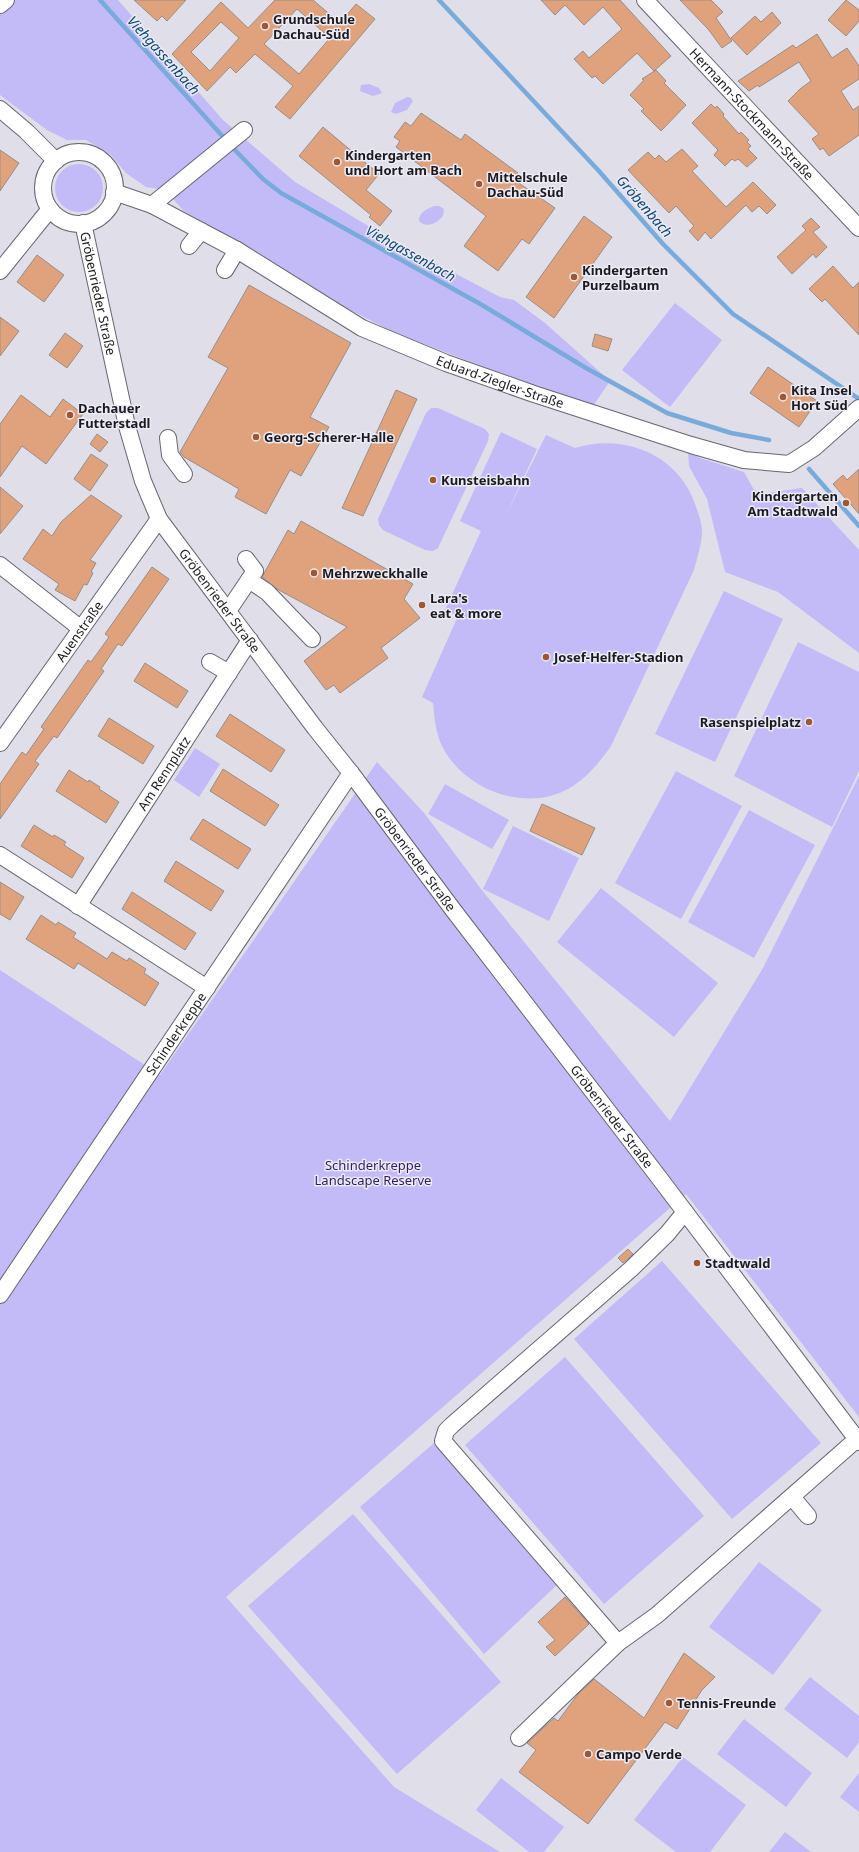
<svg xmlns="http://www.w3.org/2000/svg" width="859" height="1852" viewBox="0 0 859 1852" font-family="'Noto Sans',sans-serif">
<style>
.green{fill:#c3baf8}
.lines{fill:none;stroke-linecap:round;stroke-linejoin:round}
.stream{stroke:#78abdb;stroke-width:4.5}
.building{fill:#dfa27c;stroke:#988e88;fill-rule:evenodd}
.minor-casing{stroke:#66666f;stroke-width:18}
.minor{stroke:#fff;stroke-width:16}
.poi-dot{fill:#9e572e;stroke:#ecebf6;stroke-width:1.5}
.labels{text-anchor:middle;dominant-baseline:central;stroke-width:3;stroke-linejoin:round;paint-order:stroke}
.poi-label{font-size:13px;font-weight:bold;fill:#1b1b1f;stroke:#ecebf6;text-anchor:start}
.street-label{font-size:13px;fill:#1b1b1f;stroke:#ecebf6}
.park-label{font-size:13px;fill:#311c64;stroke:#ecebf6}
.water-label{font-size:14px;font-style:italic;fill:#0c4673;stroke:#ecebf6}
</style>
<rect width="100%" height="100%" fill="#dfdee9"/>
<path class="green" d="M 0,0 L 118,0 L 223,120 L 295,182 L 395,242 L 500,297 L 514,300 L 545,323 L 610,381 L 593,406 L 497,372 L 393,332 L 333,301 L 184,211 L 165,190 L 146,187 L 126,173 L 110,154 L 86,140 L 67,140 L 47,130 L 0,95 Z
M 369,84 L 379,88 L 382,93 L 373,96 L 360,91 L 361,85 Z
M 407,97 L 411,98 L 413,101 L 407,110 L 396,114 L 391,112 L 395,103 Z
M55 188a24 24 0 1 1 48 0a24 24 0 1 1-48 0Z
M 434,206 L 439,206 L 444,209 L 443,216 C 437,223 427,229 419,221 C 419,212 427,209 434,206 Z
M 675,303 L 722,340 L 670,407 L 622,370 Z
M 431,408 L 438,408 L 485,429 L 489,434 L 488,441 L 438,548 L 433,551 L 425,550 L 383,530 L 379,525 L 378,519 L 426,413 Z
M 501,432 L 537,449 L 505,517 L 546,435 L 575,448 C 623,433 678,454 695,504 C 698,513 702,522 702,531 C 702,544 697,558 694,570 L 611,746 C 599,763 587,778 568,789 C 522,814 457,787 439,739 C 435,727 434,715 433,703 L 422,697 L 458,616 L 445,610 L 481,531 L 460,521 Z
M 688,451 L 700,458 L 744,472 L 754,490 L 768,493 L 802,488 L 859,550 L 859,653 L 778,592 L 725,572 L 707,499 L 689,466 Z
M 724,591 L 783,619 L 715,762 L 655,734 Z
M 798,642 L 859,672 L 859,771 L 832,827 L 734,776 Z
M 195,748 L 220,764 L 199,797 L 174,780 Z
M 377,762 L 425,814 L 481,889 L 670,1121 L 763,968 L 859,776 L 859,1417 L 686,1194 L 226,1597 L 394,1787 L 500,1852 L 0,1852 L 0,970 L 160,1075 Z
M 676,771 L 742,806 L 681,919 L 615,883 Z
M 445,784 L 509,820 L 492,849 L 428,814 Z
M 749,810 L 815,845 L 754,958 L 688,922 Z
M 513,826 L 579,858 L 549,921 L 483,889 Z
M 601,888 L 718,983 L 674,1037 L 557,942 Z
M 662,1261 L 821,1443 L 732,1519 L 574,1339 Z
M 565,1357 L 704,1516 L 604,1604 L 465,1445 Z
M 434,1443 L 560,1582 L 484,1654 L 360,1507 Z
M 353,1514 L 501,1682 L 397,1774 L 248,1606 Z
M 759,1562 L 822,1610 L 773,1675 L 709,1627 Z
M 810,1677 L 859,1716 L 859,1742 L 847,1758 L 784,1709 Z
M 744,1719 L 812,1773 L 786,1807 L 717,1754 Z
M 683,1757 L 746,1805 L 710,1852 L 676,1852 L 634,1820 Z
M 859,1773 L 859,1812 L 840,1797 Z
M 501,1778 L 564,1827 L 544,1852 L 529,1852 L 476,1810 Z
M 785,1832 L 811,1852 L 769,1852 Z"/>
<g class="lines">
<path class="stream" d="M 100,0 L 234,149 L 263,179 L 281,193 L 482,305 L 586,368 L 667,413 L 731,433 L 769,440
M 439,0 L 598,170 L 663,244 L 733,314 L 859,399
M 809,469 L 859,526"/>
</g>
<path class="building" d="M 134,0 L 186,0 L 167,21 L 162,16 L 157,21 Z
M 275,0 L 313,0 L 340,23 L 356,4 L 375,19 L 290,119 L 275,107 L 293,86 L 255,54 L 236,73 L 230,67 L 207,91 L 172,54 L 221,2 L 248,28 ZM 297,9 L 330,38 L 299,74 L 264,44 ZM 221,22 L 239,38 L 210,71 L 191,52 Z
M 541,0 L 620,0 L 671,56 L 654,71 L 637,53 L 603,84 L 595,76 L 592,78 L 574,59 L 583,51 L 589,58 L 622,29 L 603,7 L 584,25 L 565,5 L 555,15 Z
M 680,0 L 711,0 L 723,12 L 716,18 L 732,41 L 722,48 L 708,29 Z
M 846,0 L 859,10 L 859,21 L 846,36 L 828,20 Z
M 772,12 L 781,23 L 747,55 L 731,38 L 755,16 L 761,22 Z
M 817,34 L 832,58 L 847,48 L 859,66 L 859,79 L 841,91 L 853,110 L 859,106 L 859,135 L 829,156 L 823,148 L 820,150 L 812,139 L 819,134 L 788,101 L 800,89 L 811,81 L 799,62 L 759,87 L 758,85 L 749,91 L 738,81 L 793,45 L 796,48 Z
M 656,70 L 666,81 L 664,83 L 686,105 L 661,131 L 641,111 L 644,109 L 630,95 L 644,80 L 642,79 Z
M 711,104 L 715,108 L 717,106 L 724,114 L 723,116 L 739,134 L 741,132 L 749,140 L 747,142 L 751,146 L 748,149 L 757,158 L 747,167 L 738,159 L 735,161 L 732,159 L 725,166 L 714,155 L 718,150 L 692,123 Z
M 421,113 L 461,140 L 465,134 L 518,173 L 513,179 L 555,208 L 529,244 L 522,239 L 498,271 L 464,246 L 486,216 L 396,147 L 400,141 L 394,137 L 405,122 L 411,126 Z
M 323,127 L 379,174 L 366,190 L 392,211 L 380,226 L 369,217 L 371,215 L 299,156 Z
M 682,149 L 698,166 L 692,171 L 726,207 L 753,182 L 776,205 L 767,214 L 759,206 L 752,212 L 746,205 L 711,239 L 705,232 L 698,241 L 689,231 L 694,226 L 676,206 L 669,213 L 628,170 L 648,152 L 655,159 L 659,155 L 666,162 Z
M 0,150 L 19,163 L 0,191 Z
M 584,216 L 612,237 L 554,318 L 526,297 Z
M 811,218 L 820,227 L 813,232 L 827,247 L 816,258 L 813,254 L 792,274 L 777,257 L 806,230 L 802,226 Z
M 37,255 L 64,275 L 44,302 L 17,282 Z
M 833,266 L 853,288 L 859,282 L 859,335 L 825,299 L 822,302 L 809,289 Z
M 249,285 L 351,343 L 310,417 L 329,427 L 301,476 L 290,470 L 266,514 L 235,497 L 239,489 L 184,457 L 180,452 L 228,368 L 208,357 Z
M 0,317 L 19,331 L 0,356 Z
M 65,333 L 83,346 L 67,368 L 49,355 Z
M 595,334 L 612,339 L 608,351 L 592,346 Z
M 768,367 L 817,401 L 799,427 L 750,393 Z
M 396,390 L 417,399 L 363,516 L 342,508 Z
M 21,395 L 50,417 L 63,399 L 83,414 L 46,464 L 22,446 L 0,477 L 0,424 Z
M 97,434 L 108,442 L 100,452 L 90,444 Z
M 91,454 L 108,465 L 90,491 L 74,479 Z
M 859,469 L 859,514 L 833,484 L 843,475 L 847,480 Z
M 0,487 L 23,506 L 0,534 Z
M 91,495 L 122,516 L 90,560 L 96,563 L 91,572 L 93,573 L 87,585 L 84,584 L 75,601 L 55,590 L 59,584 L 23,559 L 43,529 L 52,536 L 61,522 Z
M 301,521 L 413,584 L 404,599 L 420,618 L 381,648 L 388,658 L 340,693 L 334,685 L 326,690 L 304,661 L 347,627 L 277,589 L 262,577 L 288,530 L 294,534 Z
M 152,567 L 169,579 L 122,646 L 118,644 L 101,669 L 104,671 L 57,738 L 54,736 L 35,761 L 39,764 L 0,819 L 0,784 L 22,752 L 26,755 L 44,729 L 41,727 L 88,660 L 91,662 L 109,637 L 105,634 Z
M 145,663 L 188,691 L 177,708 L 134,681 Z
M 230,714 L 285,750 L 271,772 L 216,736 Z
M 109,718 L 154,746 L 143,764 L 98,736 Z
M 223,769 L 279,805 L 265,826 L 210,791 Z
M 69,770 L 88,782 L 89,780 L 100,787 L 99,789 L 119,802 L 106,823 L 56,791 Z
M 542,804 L 595,828 L 582,855 L 530,831 Z
M 203,819 L 251,849 L 238,869 L 190,839 Z
M 34,825 L 53,837 L 54,835 L 66,842 L 64,845 L 84,858 L 72,878 L 21,846 Z
M 176,861 L 224,891 L 211,911 L 164,881 Z
M 0,882 L 24,897 L 10,920 L 0,914 Z
M 132,892 L 196,933 L 185,950 L 122,909 Z
M 41,915 L 56,925 L 58,922 L 76,933 L 73,937 L 107,959 L 112,952 L 127,961 L 129,958 L 146,969 L 144,973 L 159,983 L 145,1006 L 78,963 L 74,969 L 26,939 Z
M 628,1249 L 633,1254 L 623,1263 L 618,1258 Z
M 565,1597 L 589,1624 L 555,1656 L 546,1647 L 555,1640 L 538,1622 Z
M 684,1653 L 715,1677 L 702,1690 L 677,1729 L 665,1722 L 588,1824 L 519,1772 L 536,1750 L 527,1743 L 554,1718 L 558,1721 L 578,1694 L 594,1679 L 644,1718 Z"/>
<g class="lines">
<g class="minor-casing">
<g id="minor">
<path id="s1" d="M 645,0 L 859,228"/>
<path d="M 0,5 L 6,0"/>
<path d="M 0,109 L 26,131 L 56,161"/>
<circle cx="79" cy="188" r="36"/>
<path id="s2" d="M 114,192 L 152,205 L 237,250 L 362,328 L 446,363 L 534,394 L 691,445 L 744,460 L 789,464 L 814,448 L 859,408"/>
<path d="M 152,205 L 244,130"/>
<path id="s3" d="M 83,223 L 127,426 L 143,481 L 159,519 L 315,728 L 351,773 L 454,911 L 654,1171 L 859,1442"/>
<path d="M 189,246 L 201,231"/>
<path d="M 225,270 L 237,250"/>
<path d="M 0,271 L 50,209"/>
<path d="M 168,438 L 170,455 L 184,474"/>
<path d="M 0,565 L 80,628"/>
<path d="M 249,580 L 267,592 L 312,639"/>
<path d="M 228,611 L 255,571 L 246,559"/>
<path d="M 210,662 L 229,673"/>
<path id="s4" d="M 0,743 L 159,519"/>
<path d="M 0,855 L 207,988"/>
<path id="s5" d="M 78,906 L 250,640"/>
<path id="s6" d="M 0,1295 L 351,773"/>
<path d="M 792,1497 L 808,1516"/>
<path d="M 618,1643 L 443,1441 L 446,1431 L 452,1425 L 631,1269 L 667,1234 L 685,1212"/>
<path d="M 519,1738 L 618,1643 L 657,1615 L 857,1439"/>
</g>
</g>
<use href="#minor" class="minor"/>
</g>
<g class="poi-dot">
<circle cx="265" cy="26" r="4"/>
<circle cx="337" cy="162" r="4"/>
<circle cx="479" cy="184" r="4"/>
<circle cx="574" cy="277" r="4"/>
<circle cx="783" cy="397" r="4"/>
<circle cx="70" cy="415" r="4"/>
<circle cx="256" cy="437" r="4"/>
<circle cx="433" cy="480" r="4"/>
<circle cx="846" cy="503" r="4"/>
<circle cx="314" cy="573" r="4"/>
<circle cx="422" cy="605" r="4"/>
<circle cx="546" cy="657" r="4"/>
<circle cx="809" cy="722" r="4"/>
<circle cx="697" cy="1263" r="4"/>
<circle cx="669" cy="1703" r="4"/>
<circle cx="588" cy="1754" r="4"/>
</g>
<g class="labels">
<g class="poi-label">
<text x="273" y="19">Grundschule<tspan x="273" dy="15">Dachau-Süd</tspan></text>
<text x="345" y="155">Kindergarten<tspan x="345" dy="15">und Hort am Bach</tspan></text>
<text x="487" y="177">Mittelschule<tspan x="487" dy="15">Dachau-Süd</tspan></text>
<text x="582" y="270">Kindergarten<tspan x="582" dy="15">Purzelbaum</tspan></text>
<text x="791" y="390">Kita Insel<tspan x="791" dy="15">Hort Süd</tspan></text>
<text x="78" y="408">Dachauer<tspan x="78" dy="15">Futterstadl</tspan></text>
<text x="264" y="437">Georg-Scherer-Halle</text>
<text x="441" y="480">Kunsteisbahn</text>
<text x="838" y="496" text-anchor="end">Kindergarten<tspan x="838" dy="15">Am Stadtwald</tspan></text>
<text x="322" y="573">Mehrzweckhalle</text>
<text x="430" y="598">Lara's<tspan x="430" dy="15">eat &amp; more</tspan></text>
<text x="554" y="657">Josef-Helfer-Stadion</text>
<text x="801" y="722" text-anchor="end">Rasenspielplatz</text>
<text x="705" y="1263">Stadtwald</text>
<text x="677" y="1703">Tennis-Freunde</text>
<text x="596" y="1754">Campo Verde</text>
</g>
<g class="street-label">
<text stroke="none"><textPath href="#s1" startOffset="156">Hermann-Stockmann-Straße</textPath></text>
<text stroke="none"><textPath href="#s3" startOffset="72">Gröbenrieder Straße</textPath></text>
<text stroke="none"><textPath href="#s2" startOffset="432">Eduard-Ziegler-Straße</textPath></text>
<text stroke="none"><textPath href="#s3" startOffset="408">Gröbenrieder Straße</textPath></text>
<text stroke="none"><textPath href="#s4" startOffset="137">Auenstraße</textPath></text>
<text stroke="none"><textPath href="#s5" startOffset="158">Am Rennplatz</textPath></text>
<text stroke="none"><textPath href="#s3" startOffset="732">Gröbenrieder Straße</textPath></text>
<text stroke="none"><textPath href="#s6" startOffset="315">Schinderkreppe</textPath></text>
<text stroke="none"><textPath href="#s3" startOffset="1056">Gröbenrieder Straße</textPath></text>
</g>
<g class="park-label">
<text x="373" y="1165">Schinderkreppe<tspan x="373" dy="15">Landscape Reserve</tspan></text>
</g>
<g class="water-label">
<text transform="translate(164 55) rotate(48)">Viehgassenbach</text>
<text transform="translate(645 206) rotate(49)">Gröbenbach</text>
<text transform="translate(411 253) rotate(29)">Viehgassenbach</text>
</g>
</g>
</svg>
